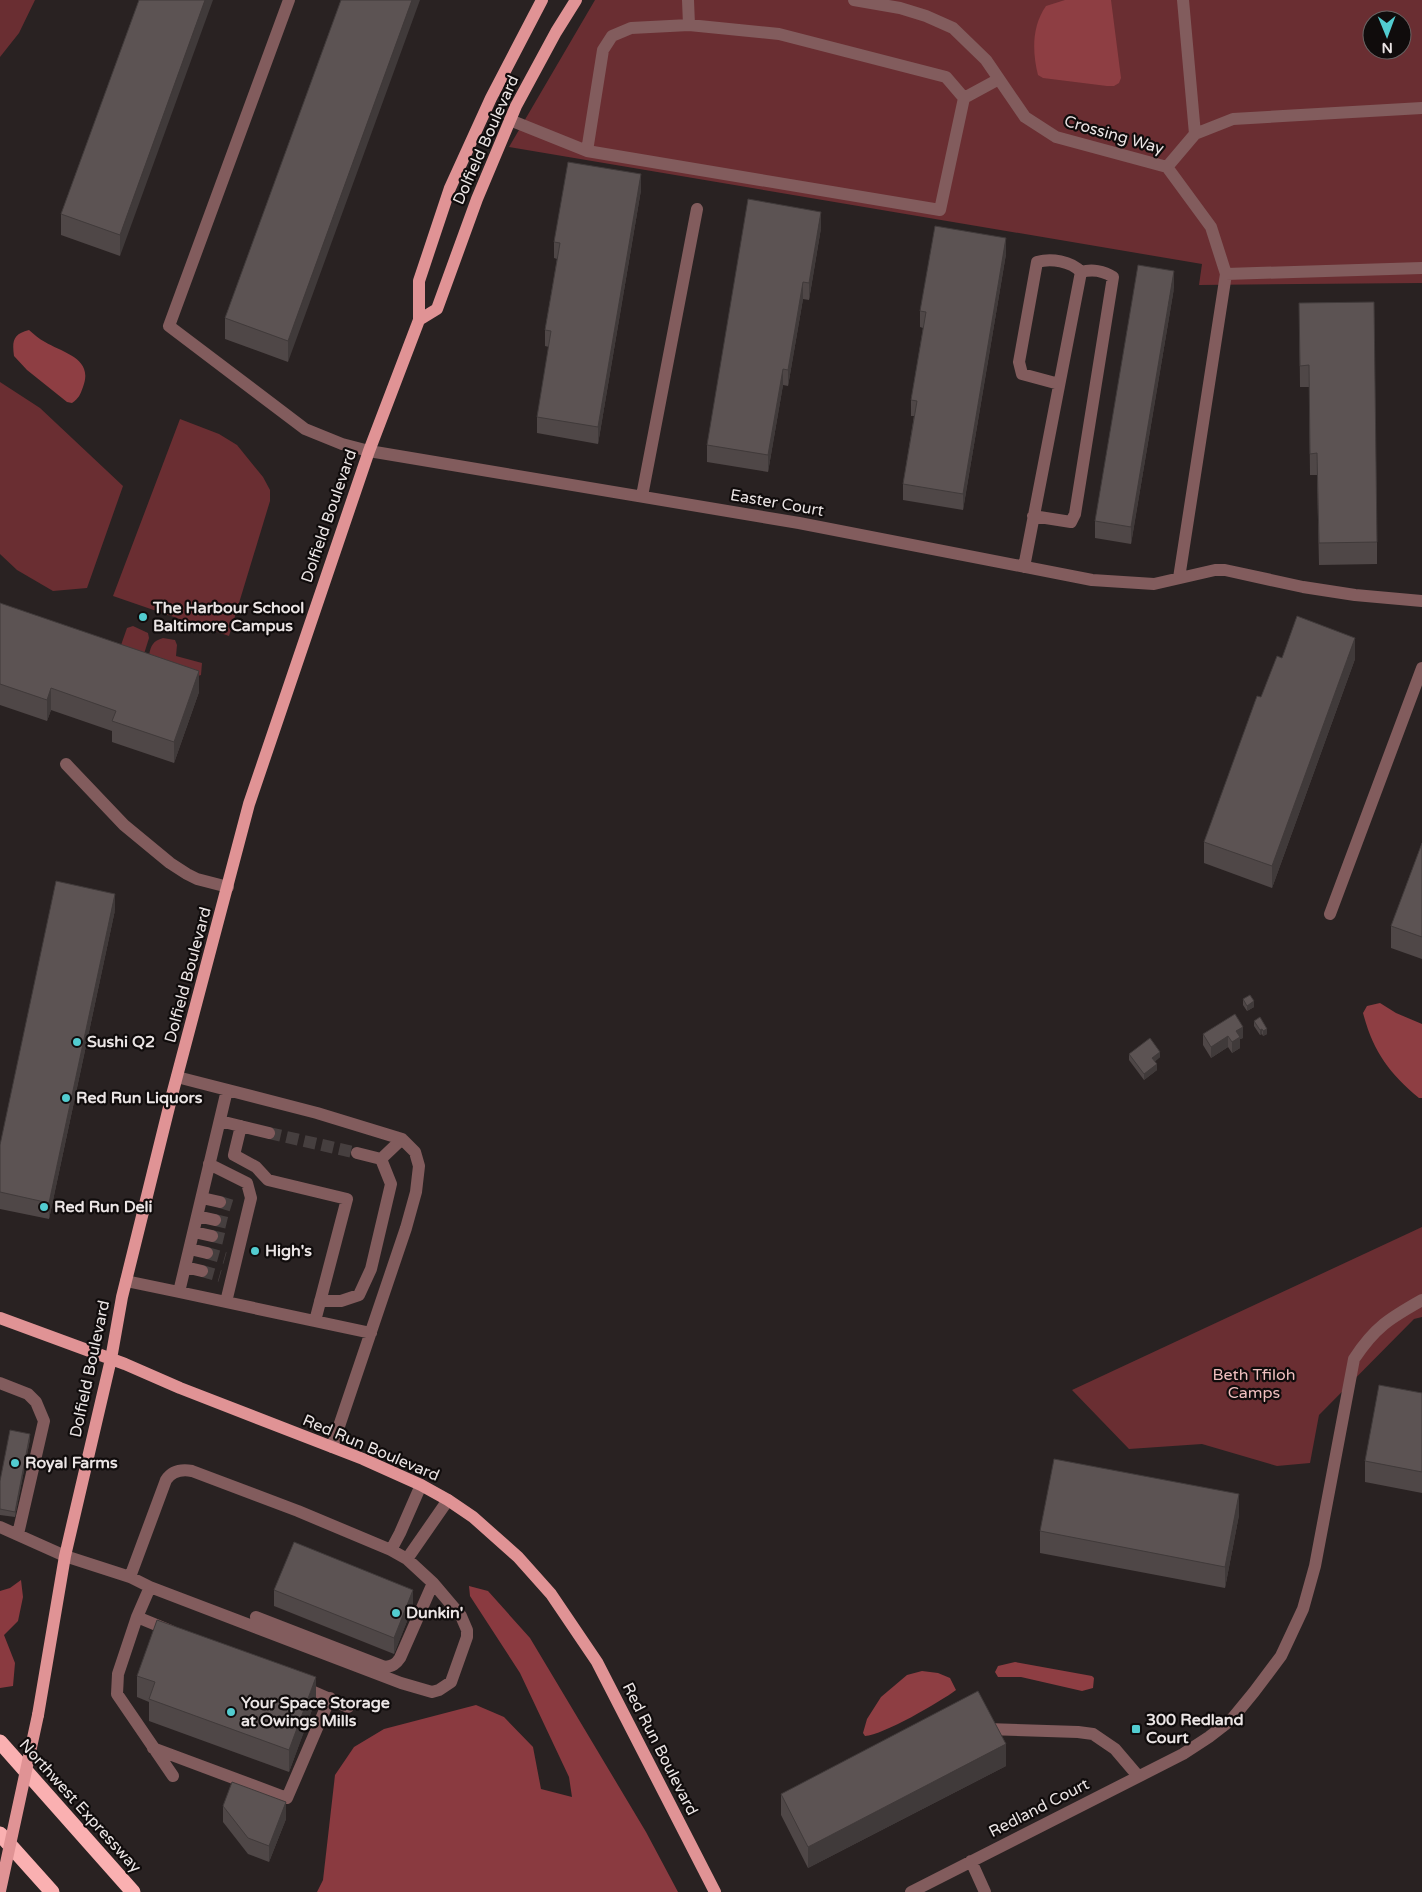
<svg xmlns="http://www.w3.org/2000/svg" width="1422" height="1892" viewBox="0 0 1422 1892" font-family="'Varela Round',sans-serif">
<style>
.green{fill:#6a2e32;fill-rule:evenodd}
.forest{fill:#8a3a40}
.water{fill:#8e3e43}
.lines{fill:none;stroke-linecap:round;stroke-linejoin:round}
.minor-tunnel{stroke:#463f3f;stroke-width:12;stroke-dasharray:12 6;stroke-linecap:butt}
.minor{stroke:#825c5d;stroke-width:12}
.major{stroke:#e09395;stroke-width:12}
.highway{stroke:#fab0b1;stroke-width:15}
.major-bridge{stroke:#e09395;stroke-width:12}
.wall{fill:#4f4747}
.shaded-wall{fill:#403a3a}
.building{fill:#5c5353;stroke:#403a3a}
.poi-dot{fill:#52ccd0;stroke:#100c0c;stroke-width:2}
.labels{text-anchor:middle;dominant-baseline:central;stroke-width:4.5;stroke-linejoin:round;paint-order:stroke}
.street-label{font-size:16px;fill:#ebe5e5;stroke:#100c0c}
.poi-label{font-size:16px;font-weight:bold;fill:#ebe5e5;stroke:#100c0c;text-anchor:start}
.park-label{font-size:16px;fill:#f0bfbf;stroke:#100c0c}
</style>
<rect width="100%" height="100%" fill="#292222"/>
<path class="green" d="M 0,0 L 35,0 L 19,33 L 0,57 Z
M 595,0 L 1422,0 L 1422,283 L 1199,285 L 1202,264 L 509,147 ZM 1372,20 L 1402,20 L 1402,50 L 1372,50 Z
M 0,382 L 40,408 L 123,486 L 87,588 L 53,591 L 17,570 L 0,554 Z
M 180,419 L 219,434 L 237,445 L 263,477 L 270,490 L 270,501 L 229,636 L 113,596 Z
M 133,626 L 148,633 L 149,638 L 144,654 L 120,648 L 127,628 Z
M 163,638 L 175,640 L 177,645 L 176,656 L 202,663 L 201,675 L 195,677 L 149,655 C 151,645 153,641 163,638 Z
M 1422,1227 L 1422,1317 L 1414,1319 L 1319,1415 L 1310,1463 L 1277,1466 L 1202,1444 L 1129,1449 L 1072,1390 Z"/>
<path class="forest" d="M 21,1580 L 23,1597 L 18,1621 L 4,1635 L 15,1663 L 13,1686 L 0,1688 L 0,1591 L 10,1588 Z
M 469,1586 L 488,1591 L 530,1638 L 646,1832 L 678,1892 L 317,1892 L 323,1880 L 335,1775 L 354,1747 L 384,1729 L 476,1705 L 504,1717 L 533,1747 L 541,1789 L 572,1797 L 569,1777 L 520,1673 L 470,1596 Z"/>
<path class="water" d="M 1065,0 L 1111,0 L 1121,78 L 1119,83 L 1114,86 L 1107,86 L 1043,78 L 1038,75 C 1032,51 1032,26 1046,6 Z
M 29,330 C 34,334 39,339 45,342 C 63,353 94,358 83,387 C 80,395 79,398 72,403 L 67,402 L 27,370 L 14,356 C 12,341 13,334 29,330 Z
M 1380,1003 L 1396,1013 L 1422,1024 L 1422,1098 L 1419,1098 C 1389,1073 1373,1051 1363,1013 L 1367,1006 Z
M 1015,1662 L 1092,1676 L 1094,1678 L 1093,1688 L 1082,1691 L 1021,1677 L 998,1677 L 995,1672 L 998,1666 Z
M 922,1671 L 938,1673 L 950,1678 L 956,1690 C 940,1702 883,1735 865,1736 L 863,1733 L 867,1719 L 881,1697 L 907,1675 Z"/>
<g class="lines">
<path class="minor-tunnel" d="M 269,1133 L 357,1153
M 220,1202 L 236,1207
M 215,1220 L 232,1224
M 212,1236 L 229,1240
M 207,1253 L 225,1258
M 202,1271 L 220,1276"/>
<path class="minor" d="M 289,0 L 169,326 L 305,429 L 342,444 L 369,451 L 799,523 L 1092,580 L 1154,584 L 1215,570 L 1225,570 L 1303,587 L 1355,595 L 1422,601
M 688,0 L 689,25
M 854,0 L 900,8 L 926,16 L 953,28 L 986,60 L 1025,117 L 1056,137 L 1167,167 L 1211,227 L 1226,274 L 1179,578
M 1183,0 L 1195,134
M 510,120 L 587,151 L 940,210 L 964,98 L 999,79
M 587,151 L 603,50 L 612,36 L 631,28 L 689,25 L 779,34 L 946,77 L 964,98
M 1167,167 L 1195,134 L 1233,119 L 1422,108
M 1226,274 L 1422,268
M 1059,384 L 1022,374 L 1019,362 L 1037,262 C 1051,258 1071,261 1081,272
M 642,496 L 697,209
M 1024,567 L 1081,272 C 1092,269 1104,271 1113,277 L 1075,514 L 1071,522 L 1033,516
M 66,764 L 124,825 L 170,863 L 187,874 L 197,879 L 228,887
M 1330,914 L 1422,668
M 177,1077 L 317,1113 L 402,1139 L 415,1152 L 419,1166 L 416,1192 L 406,1228 L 332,1447
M 220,1121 L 269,1133
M 241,1126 L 234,1155 L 256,1167 L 268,1180 L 347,1199 L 315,1321
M 357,1153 L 381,1159
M 381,1159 L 402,1139
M 209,1164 L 247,1183 L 251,1198 L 226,1302
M 202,1198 L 220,1202
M 197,1216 L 215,1220
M 194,1232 L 212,1236
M 190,1249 L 207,1253
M 185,1267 L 202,1271
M 126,1281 L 179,1292 L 227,1090
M 179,1292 L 371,1333
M 320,1301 L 341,1301 L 359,1295 L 371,1269 L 391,1184 L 381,1159
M 0,1383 L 28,1394 L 36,1402 L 44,1421 L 18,1534
M 0,1527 L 65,1556 L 130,1577 L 150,1587 L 137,1617 L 118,1674 L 117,1694 L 173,1776
M 391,1550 L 400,1533 L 421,1485
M 407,1559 L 448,1500
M 130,1577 L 166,1480 C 172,1471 181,1469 192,1471 L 298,1511 L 391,1550 L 407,1559 L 433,1583 L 461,1616 L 467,1630 L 467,1637 L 451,1682 L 439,1690 L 432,1692 L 401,1683 L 150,1587
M 137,1617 L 171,1631
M 256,1617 L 385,1667 C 393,1666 396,1664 400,1658 L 433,1583
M 300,1686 L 348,1707
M 987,1729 L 1078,1732 L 1093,1734 L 1115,1749 L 1138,1776
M 153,1748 L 287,1798 L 330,1698
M 971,1861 L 985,1892
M 911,1892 L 1183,1754 L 1209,1737 L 1231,1720 L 1254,1692 L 1281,1656 L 1303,1609 L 1315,1566 L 1354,1359 C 1375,1327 1390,1318 1422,1300"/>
<path class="major" d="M 419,320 L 437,309 L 477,199 L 516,106 L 556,32 L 576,0
M 0,1318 L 125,1364 L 180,1388 L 363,1459 L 421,1485 L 448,1500 L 473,1517 L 518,1557 L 551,1594 L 597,1662 L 715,1892
M 38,1715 L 65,1556 L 111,1359 L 122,1297 L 172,1095 L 249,804 L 369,451 L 419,320 L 419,281 L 450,188 L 491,98 L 542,0"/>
<path class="highway" d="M 0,1742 L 133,1892
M 0,1834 L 52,1892"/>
<path class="major-bridge" d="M 0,1891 L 38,1715"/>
</g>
<path class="wall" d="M 139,0 L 120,256 L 61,235 L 61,214 Z
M 341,0 L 288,362 L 225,339 L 225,318 Z
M 641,190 L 598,444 L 537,433 L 537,417 L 549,347 L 545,346 L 545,330 L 557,259 L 554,258 L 554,242 Z
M 821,228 L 809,300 L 803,299 L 788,386 L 783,385 L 768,472 L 707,462 L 707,445 Z
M 1006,254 L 963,510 L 903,500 L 903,484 L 914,416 L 911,416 L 911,400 L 923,328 L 920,327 L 920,311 Z
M 1174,288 L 1131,544 L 1095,538 L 1095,521 Z
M 1299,303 L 1377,542 L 1377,564 L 1319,565 L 1317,475 L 1310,475 L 1309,387 L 1300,387 Z
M 0,603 L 199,692 L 174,763 L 112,742 L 112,731 L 51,710 L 47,721 L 0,705 Z
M 1282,658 L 1355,659 L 1272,888 L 1204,863 L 1204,842 L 1261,697 Z
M 1422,843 L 1422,959 L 1391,948 L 1391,926 Z
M 115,910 L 49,1219 L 0,1209 L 0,1145 Z
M 1243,999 L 1254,1007 L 1247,1011 L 1243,1005 Z
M 1254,1021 L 1267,1034 L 1263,1036 L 1262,1034 L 1260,1035 L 1254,1026 Z
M 1203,1034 L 1243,1038 L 1240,1039 L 1240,1048 L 1232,1053 L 1228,1047 L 1211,1058 L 1203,1045 Z
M 1129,1054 L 1160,1057 L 1154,1062 L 1157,1070 L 1144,1080 L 1129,1060 Z
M 1422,1393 L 1422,1493 L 1365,1482 L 1365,1461 Z
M 30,1439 L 15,1517 L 0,1515 L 0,1481 Z
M 1239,1515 L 1225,1588 L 1040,1553 L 1040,1531 Z
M 274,1590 L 413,1606 L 394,1654 L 274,1606 Z
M 137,1676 L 316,1699 L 289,1772 L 149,1721 L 149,1702 L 137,1697 Z
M 1006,1766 L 808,1868 L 781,1815 L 781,1794 Z
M 223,1806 L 286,1819 L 269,1862 L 248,1854 L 223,1822 Z"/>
<path class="shaded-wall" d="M 205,0 L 213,0 L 120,256 L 120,235 Z
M 412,0 L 420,0 L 288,362 L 288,341 Z
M 641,174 L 641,190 L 598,444 L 598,427 Z
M 821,212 L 821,228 L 809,300 L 809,283 Z
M 1006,238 L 1006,254 L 963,510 L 963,494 Z
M 1174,271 L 1174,288 L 1131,544 L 1131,527 Z
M 803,282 L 803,299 L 788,386 L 788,370 Z
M 783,369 L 783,385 L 768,472 L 768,455 Z
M 1355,638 L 1355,659 L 1272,888 L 1272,866 Z
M 199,671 L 199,692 L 174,763 L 174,742 Z
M 51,688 L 51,710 L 47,721 L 47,700 Z
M 115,894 L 115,910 L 49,1219 L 49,1203 Z
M 1254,1001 L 1254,1007 L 1247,1011 L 1247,1006 Z
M 1243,1027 L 1243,1038 L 1240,1039 L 1240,1048 L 1232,1053 L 1232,1042 L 1236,1031 Z
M 1262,1029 L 1262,1034 L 1260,1035 L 1260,1030 Z
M 1267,1029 L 1267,1034 L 1263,1036 L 1263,1031 Z
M 1228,1036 L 1228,1047 L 1211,1058 L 1211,1047 Z
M 1160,1052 L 1160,1057 L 1152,1064 L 1152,1058 Z
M 1157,1064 L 1157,1070 L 1144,1080 L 1144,1074 Z
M 30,1434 L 30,1439 L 15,1517 L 15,1512 Z
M 1239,1494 L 1239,1515 L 1225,1588 L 1225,1567 Z
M 413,1590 L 413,1606 L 394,1654 L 394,1638 Z
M 316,1677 L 316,1699 L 289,1772 L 289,1750 Z
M 1006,1744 L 1006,1766 L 808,1868 L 808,1847 Z
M 286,1802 L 286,1819 L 269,1862 L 269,1846 Z"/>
<path class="building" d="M 139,0 L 205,0 L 120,235 L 61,214 Z
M 341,0 L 412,0 L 288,341 L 225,318 Z
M 568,162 L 641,174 L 598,427 L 537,417 L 551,331 L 545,330 L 560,243 L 554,242 Z
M 748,199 L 821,212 L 809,283 L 803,282 L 788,370 L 783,369 L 768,455 L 707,445 Z
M 935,226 L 1006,238 L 963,494 L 903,484 L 917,401 L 911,400 L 926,312 L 920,311 Z
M 1138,265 L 1174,271 L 1131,527 L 1095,521 Z
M 1374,302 L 1377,542 L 1319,543 L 1317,453 L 1310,454 L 1309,365 L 1300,366 L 1299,303 Z
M 0,603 L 199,671 L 174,742 L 112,721 L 116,711 L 51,688 L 47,700 L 0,684 Z
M 1297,616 L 1355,638 L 1272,866 L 1204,842 L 1257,696 L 1261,697 L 1277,656 L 1282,658 Z
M 1422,843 L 1422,937 L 1391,926 Z
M 56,881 L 115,894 L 49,1203 L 0,1192 L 0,1145 Z
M 1250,995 L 1254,1001 L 1247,1006 L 1243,999 Z
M 1235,1014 L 1243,1027 L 1236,1031 L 1240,1037 L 1232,1042 L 1228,1036 L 1211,1047 L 1203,1034 Z
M 1260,1017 L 1267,1029 L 1263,1031 L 1262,1029 L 1260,1030 L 1254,1021 Z
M 1150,1038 L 1160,1052 L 1152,1058 L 1157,1064 L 1144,1074 L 1129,1054 Z
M 1379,1385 L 1422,1393 L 1422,1472 L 1365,1461 Z
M 10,1430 L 30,1434 L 15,1512 L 0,1509 L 0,1481 Z
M 1054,1459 L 1239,1494 L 1225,1567 L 1040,1531 Z
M 294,1542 L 413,1590 L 394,1638 L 274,1590 Z
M 157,1620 L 316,1677 L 289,1750 L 149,1699 L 155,1682 L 137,1676 Z
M 978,1691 L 1006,1744 L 808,1847 L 781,1794 Z
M 232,1782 L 286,1802 L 269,1846 L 248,1838 L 223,1806 Z"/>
<g class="poi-dot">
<circle cx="143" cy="617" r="5"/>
<circle cx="77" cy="1042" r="5"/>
<circle cx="66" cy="1098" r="5"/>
<circle cx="44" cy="1207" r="5"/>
<circle cx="255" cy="1251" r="5"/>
<circle cx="15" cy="1463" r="5"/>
<circle cx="396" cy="1613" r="5"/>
<circle cx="231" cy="1712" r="5"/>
<rect x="1131" y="1724" width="10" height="10" rx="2.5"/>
</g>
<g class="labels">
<g class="street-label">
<text transform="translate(1114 135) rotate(16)">Crossing Way</text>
<text transform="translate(486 140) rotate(-66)">Dolfield Boulevard</text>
<text transform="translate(777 503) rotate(10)">Easter Court</text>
<text transform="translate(329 516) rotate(-71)">Dolfield Boulevard</text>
<text transform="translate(188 975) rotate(-75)">Dolfield Boulevard</text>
<text transform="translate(90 1369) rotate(-78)">Dolfield Boulevard</text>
<text transform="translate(371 1448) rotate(23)">Red Run Boulevard</text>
<text transform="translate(660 1749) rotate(63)">Red Run Boulevard</text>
<text transform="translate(80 1806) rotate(48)">Northwest Expressway</text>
<text transform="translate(1039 1808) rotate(-27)">Redland Court</text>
</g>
<g class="poi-label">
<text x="153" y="608">The Harbour School<tspan x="153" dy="18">Baltimore Campus</tspan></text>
<text x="87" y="1042">Sushi Q2</text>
<text x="76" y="1098">Red Run Liquors</text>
<text x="54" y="1207">Red Run Deli</text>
<text x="265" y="1251">High's</text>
<text x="25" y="1463">Royal Farms</text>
<text x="406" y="1613">Dunkin'</text>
<text x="241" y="1703">Your Space Storage<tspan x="241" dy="18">at Owings Mills</tspan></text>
<text x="1146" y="1720">300 Redland<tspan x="1146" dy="18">Court</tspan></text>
</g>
<g class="park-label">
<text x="1254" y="1375">Beth Tfiloh<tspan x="1254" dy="18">Camps</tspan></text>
</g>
</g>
<g transform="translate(1387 35) rotate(179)"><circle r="24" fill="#100c0c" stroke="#686363"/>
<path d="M0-4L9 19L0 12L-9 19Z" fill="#52ccd0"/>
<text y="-8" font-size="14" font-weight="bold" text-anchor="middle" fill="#ebe5e5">N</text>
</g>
</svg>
